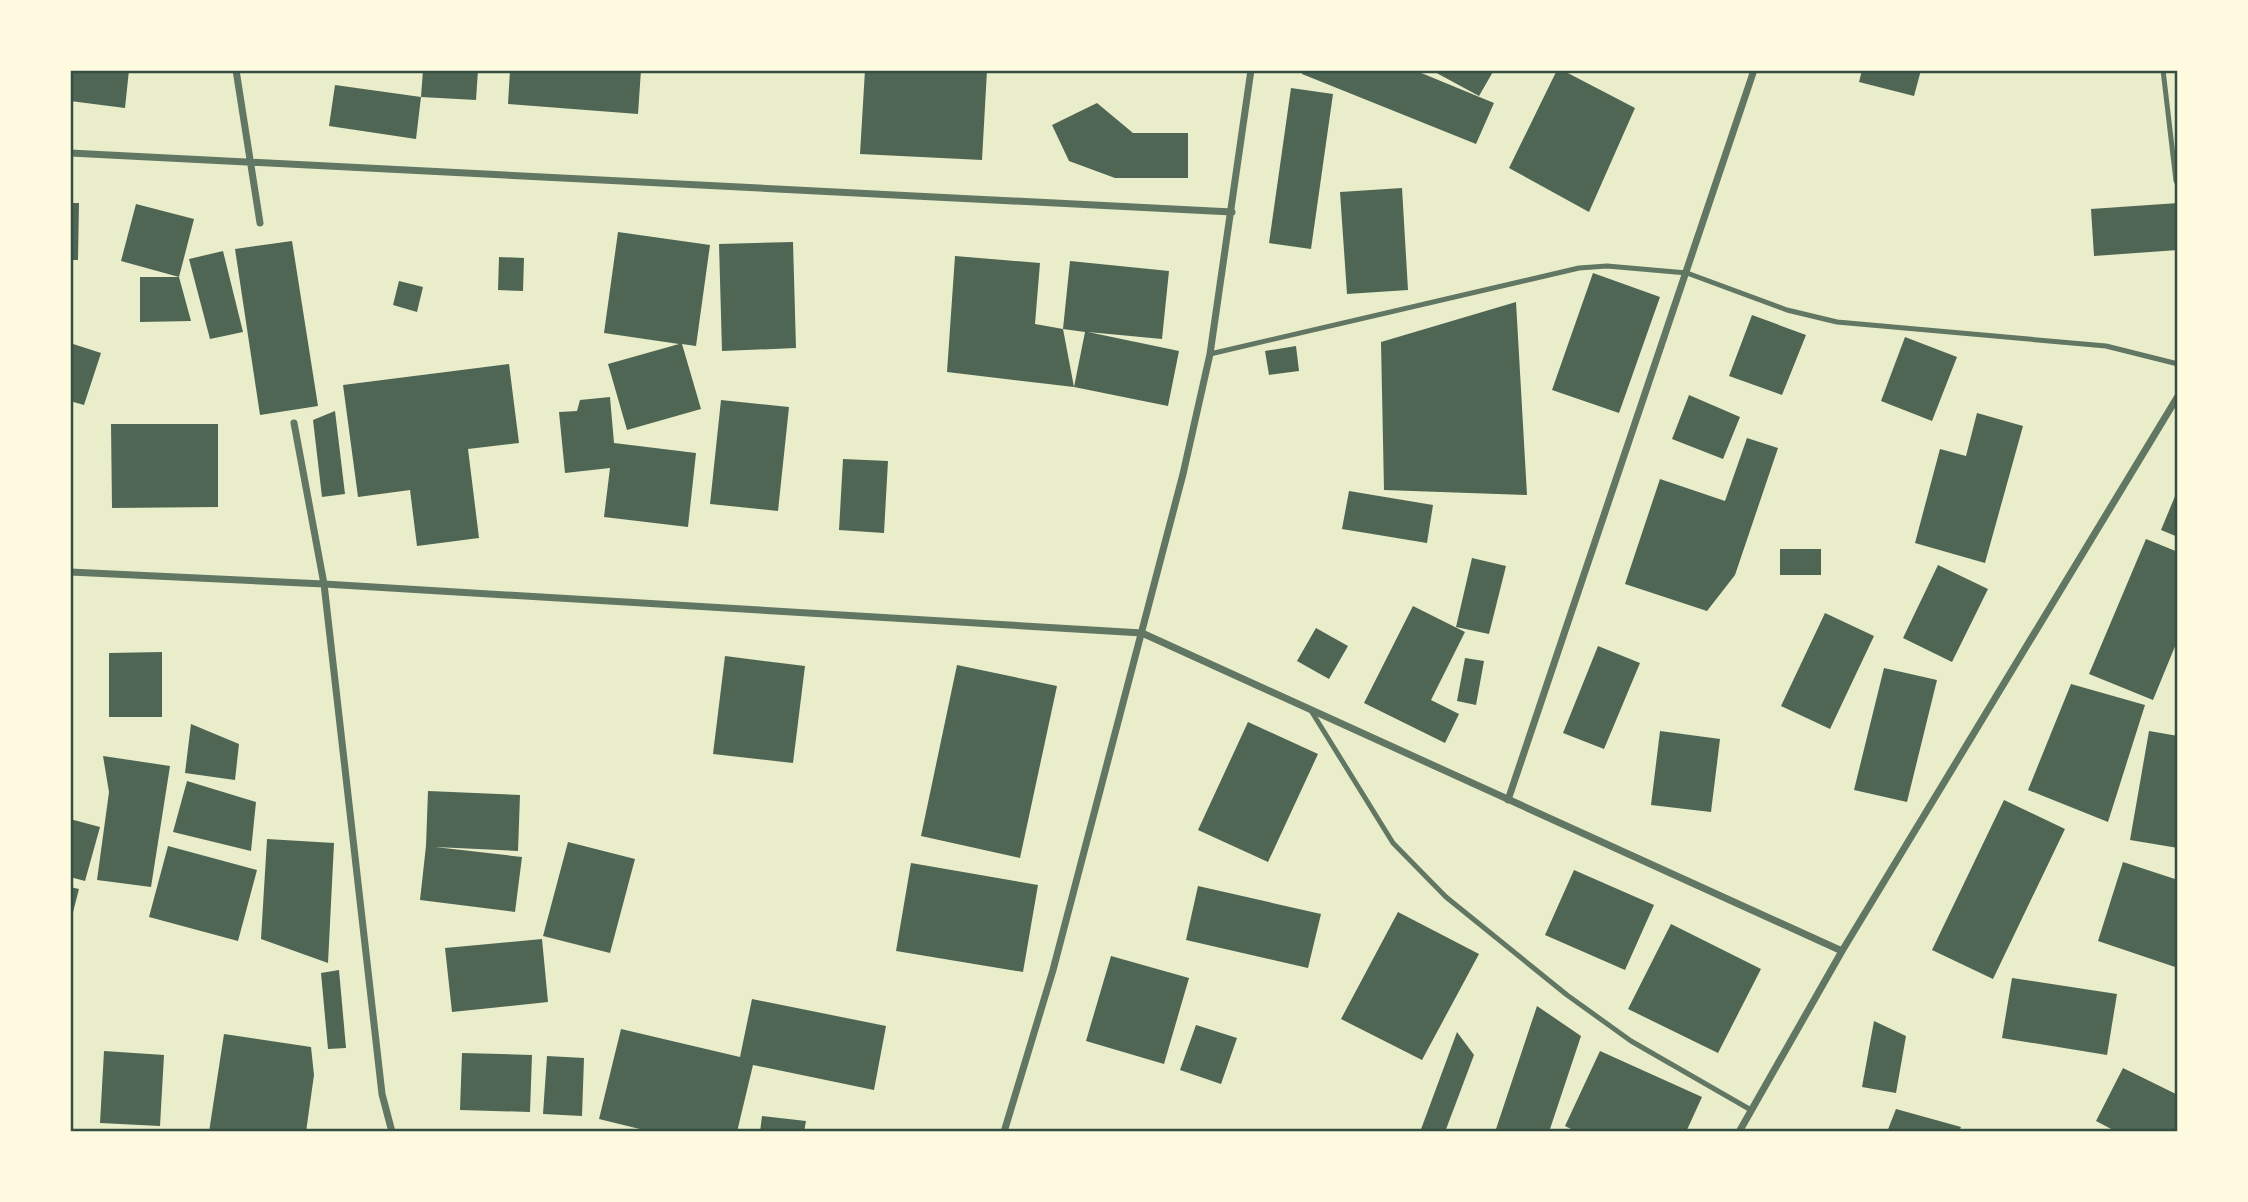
<svg xmlns="http://www.w3.org/2000/svg" width="2248" height="1202" viewBox="0 0 2248 1202" font-family="Rubik,sans-serif">
<style>
.building{fill:#4f6655;fill-rule:evenodd}
.lines{fill:none;stroke-linecap:round;stroke-linejoin:round}
.service{stroke:#617663;stroke-width:5}
.minor{stroke:#617663;stroke-width:7}
.neatline{fill:none;stroke:#344e41;stroke-width:2.5}
</style>
<rect width="100%" height="100%" fill="#e9edc9"/>
<path class="building" d="M 70,70 L 129,70 L 125,108 L 70,101 Z
M 423,70 L 478,70 L 476,100 L 421,97 Z
M 510,70 L 641,70 L 638,114 L 508,104 Z
M 865,70 L 987,70 L 982,160 L 860,154 Z
M 1302,70 L 1414,70 L 1494,103 L 1476,144 L 1302,74 Z
M 1431,70 L 1494,70 L 1479,96 Z
M 1557,70 L 1562,70 L 1635,108 L 1589,212 L 1509,168 Z
M 1862,70 L 1921,70 L 1914,96 L 1859,82 Z
M 335,85 L 421,97 L 416,139 L 329,126 Z
M 1291,88 L 1333,94 L 1311,249 L 1269,243 Z
M 1097,103 L 1133,133 L 1188,133 L 1188,178 L 1115,178 L 1069,161 L 1052,125 Z
M 1402,188 L 1408,290 L 1347,294 L 1340,192 Z
M 70,203 L 79,203 L 78,260 L 70,260 Z
M 2178,203 L 2178,250 L 2094,256 L 2091,209 Z
M 136,204 L 194,219 L 179,277 L 121,261 Z
M 618,232 L 710,245 L 696,346 L 682,344 L 701,409 L 627,430 L 608,364 L 679,344 L 604,333 Z
M 292,241 L 318,406 L 260,415 L 235,249 Z
M 793,242 L 796,348 L 722,351 L 719,244 Z
M 223,251 L 243,332 L 210,339 L 189,259 Z
M 955,256 L 1040,263 L 1035,324 L 1063,329 L 1070,261 L 1169,271 L 1162,339 L 1088,332 L 1179,351 L 1168,406 L 1074,387 L 947,372 ZM 1063,329 L 1085,332 L 1074,387 Z
M 499,257 L 524,258 L 523,291 L 498,290 Z
M 1593,273 L 1660,297 L 1619,413 L 1552,390 Z
M 140,277 L 179,277 L 191,321 L 140,322 Z
M 399,281 L 423,287 L 417,312 L 393,305 Z
M 1516,302 L 1527,495 L 1384,490 L 1381,342 Z
M 1752,315 L 1806,335 L 1782,395 L 1729,376 Z
M 1905,337 L 1957,357 L 1932,421 L 1881,401 Z
M 70,343 L 101,353 L 84,405 L 70,401 Z
M 1296,346 L 1299,371 L 1269,375 L 1265,351 Z
M 509,364 L 519,443 L 468,449 L 479,538 L 417,546 L 410,490 L 358,497 L 343,385 Z
M 1689,395 L 1740,417 L 1723,459 L 1672,439 Z
M 610,397 L 614,443 L 696,453 L 688,527 L 604,517 L 610,468 L 565,473 L 559,412 L 577,411 L 580,400 Z
M 721,400 L 789,407 L 778,511 L 710,504 Z
M 335,411 L 345,494 L 322,497 L 313,420 Z
M 1977,413 L 2023,426 L 1985,563 L 1915,543 L 1940,449 L 1966,456 Z
M 111,424 L 218,424 L 218,507 L 112,508 Z
M 1747,438 L 1778,448 L 1735,575 L 1707,611 L 1625,584 L 1660,479 L 1725,501 Z
M 843,459 L 888,461 L 884,533 L 839,530 Z
M 2178,489 L 2178,537 L 2161,530 Z
M 1349,491 L 1433,505 L 1427,543 L 1342,529 Z
M 2146,539 L 2178,552 L 2178,639 L 2153,700 L 2089,674 Z
M 1780,549 L 1821,549 L 1821,575 L 1780,575 Z
M 1472,558 L 1506,566 L 1489,634 L 1456,627 Z
M 1938,565 L 1988,589 L 1952,662 L 1903,638 Z
M 1413,606 L 1465,632 L 1431,700 L 1459,714 L 1445,743 L 1364,703 Z
M 1825,613 L 1874,636 L 1830,729 L 1781,706 Z
M 1316,628 L 1348,646 L 1329,679 L 1297,661 Z
M 1598,646 L 1640,663 L 1604,749 L 1563,733 Z
M 162,652 L 162,717 L 109,717 L 109,653 Z
M 725,656 L 805,666 L 793,763 L 713,754 Z
M 1465,658 L 1484,661 L 1476,705 L 1457,701 Z
M 957,665 L 1057,686 L 1020,858 L 921,836 Z
M 1884,668 L 1937,680 L 1907,802 L 1854,790 Z
M 2071,684 L 2145,705 L 2108,822 L 2028,790 Z
M 1248,722 L 1318,754 L 1268,862 L 1198,830 Z
M 191,724 L 239,744 L 235,780 L 185,773 Z
M 1660,731 L 1720,739 L 1711,812 L 1651,805 Z
M 2149,731 L 2178,736 L 2178,848 L 2130,840 Z
M 103,756 L 170,766 L 151,887 L 97,880 L 109,792 Z
M 187,781 L 256,802 L 251,851 L 173,832 Z
M 428,791 L 520,795 L 518,851 L 435,847 L 522,857 L 515,912 L 420,900 L 426,846 Z
M 2004,800 L 2065,829 L 1993,979 L 1932,950 Z
M 70,819 L 100,827 L 85,881 L 70,877 Z
M 267,839 L 334,843 L 328,963 L 261,939 Z
M 568,842 L 635,859 L 610,953 L 543,936 Z
M 168,846 L 257,870 L 238,941 L 149,917 Z
M 2123,862 L 2178,880 L 2178,968 L 2098,941 Z
M 911,863 L 1038,885 L 1023,972 L 896,951 Z
M 1574,870 L 1654,905 L 1625,970 L 1545,935 Z
M 1198,886 L 1321,914 L 1308,968 L 1186,940 Z
M 70,887 L 79,889 L 71,920 L 70,920 Z
M 1398,912 L 1479,954 L 1422,1060 L 1341,1019 Z
M 1671,924 L 1761,969 L 1718,1053 L 1628,1009 Z
M 542,939 L 548,1002 L 452,1012 L 445,948 Z
M 1111,956 L 1189,978 L 1164,1064 L 1086,1041 Z
M 339,970 L 346,1048 L 328,1049 L 321,973 Z
M 2012,978 L 2117,994 L 2107,1055 L 2002,1038 Z
M 752,999 L 886,1026 L 874,1090 L 753,1065 L 737,1132 L 652,1132 L 599,1119 L 621,1029 L 740,1057 Z
M 1537,1006 L 1581,1036 L 1549,1132 L 1495,1132 Z
M 1874,1021 L 1906,1036 L 1896,1093 L 1862,1087 Z
M 1196,1025 L 1237,1038 L 1221,1084 L 1180,1070 Z
M 1457,1032 L 1474,1055 L 1445,1132 L 1420,1132 Z
M 224,1034 L 311,1047 L 314,1075 L 306,1132 L 209,1132 Z
M 104,1051 L 164,1055 L 160,1126 L 100,1123 Z
M 1600,1051 L 1702,1097 L 1686,1132 L 1577,1132 L 1565,1126 Z
M 462,1053 L 532,1055 L 530,1112 L 460,1110 Z
M 547,1056 L 584,1058 L 582,1116 L 543,1114 Z
M 2123,1068 L 2178,1095 L 2178,1132 L 2117,1132 L 2096,1121 Z
M 1896,1109 L 1961,1127 L 1959,1132 L 1887,1132 Z
M 762,1116 L 806,1121 L 804,1132 L 760,1132 Z"/>
<g class="lines">
<path class="service" d="M 2163,70 L 2176,181 L 2178,184
M 1210,354 L 1579,268 L 1607,266 L 1687,273 L 1787,310 L 1837,322 L 2106,346 L 2178,364
M 1310,709 L 1393,843 L 1446,897 L 1567,995 L 1631,1041 L 1751,1110"/>
<path class="minor" d="M 236,70 L 260,223
M 70,153 L 1232,212
M 294,423 L 324,584 L 382,1094 L 392,1132
M 70,572 L 324,584 L 1142,633 L 1842,951
M 1508,800 L 1754,70
M 1004,1132 L 1053,970 L 1183,474 L 1210,354 L 1251,70
M 1739,1132 L 1842,951 L 2178,396"/>
</g>
<rect width="2248" height="1202" fill="none" stroke="#fefae0" stroke-width="144"/>
<rect x="72" y="72" width="2104" height="1058" class="neatline"/>
</svg>
